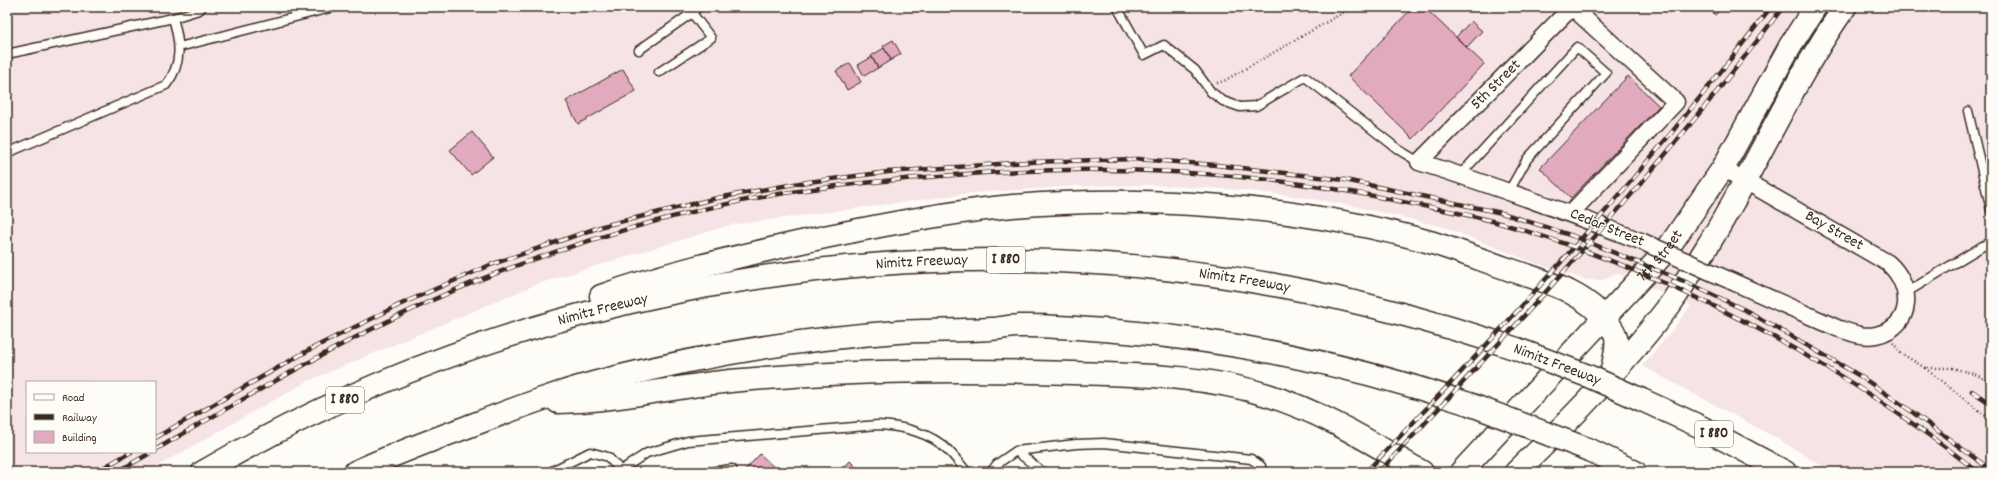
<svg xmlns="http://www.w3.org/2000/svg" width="1998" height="479" viewBox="0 0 1998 479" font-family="Dekko,sans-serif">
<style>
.built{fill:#f5e3e6;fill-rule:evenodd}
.building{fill:#e2aabe;stroke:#3b2a1e}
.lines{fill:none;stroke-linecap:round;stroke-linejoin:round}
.service-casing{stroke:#3b2a1e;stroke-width:11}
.minor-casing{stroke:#3b2a1e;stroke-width:19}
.secondary-casing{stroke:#3b2a1e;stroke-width:25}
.motorway-casing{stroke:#3b2a1e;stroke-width:25}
.path{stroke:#3b2a1e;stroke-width:2.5;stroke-dasharray:1 3;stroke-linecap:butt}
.service{stroke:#fdfcf7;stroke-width:8}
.minor{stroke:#fdfcf7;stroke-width:16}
.secondary{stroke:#fdfcf7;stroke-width:22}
.motorway{stroke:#fdfcf7;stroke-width:22}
.rail-casing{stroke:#3b2a1e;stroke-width:4.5}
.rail{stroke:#fdfcf7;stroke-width:3;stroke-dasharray:9;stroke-linecap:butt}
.minor-bridge-casing{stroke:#3b2a1e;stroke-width:19;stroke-linecap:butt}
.motorway-bridge-casing{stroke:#3b2a1e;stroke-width:25;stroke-linecap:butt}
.minor-bridge{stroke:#fdfcf7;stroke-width:16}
.motorway-bridge{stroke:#fdfcf7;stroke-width:22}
.labels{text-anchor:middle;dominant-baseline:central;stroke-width:3;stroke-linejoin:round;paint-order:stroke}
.shield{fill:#fdfcf7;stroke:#75695f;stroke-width:1}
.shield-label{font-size:15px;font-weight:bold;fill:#3b2a1e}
.street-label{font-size:16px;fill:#3b2a1e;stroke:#fdfcf7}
</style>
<rect width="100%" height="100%" fill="#fdfcf7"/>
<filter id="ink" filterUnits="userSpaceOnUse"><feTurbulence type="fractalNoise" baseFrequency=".025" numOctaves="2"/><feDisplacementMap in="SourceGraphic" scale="8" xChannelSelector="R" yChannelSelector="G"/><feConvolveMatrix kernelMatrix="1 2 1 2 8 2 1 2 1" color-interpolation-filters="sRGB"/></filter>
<g filter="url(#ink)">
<path class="built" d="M 7,7 L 1991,7 L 1991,472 L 1832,472 L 1780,440 L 1642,366 L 1671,332 L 1691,305 L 1617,273 L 1602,280 L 1587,280 L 1535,263 L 1444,227 L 1353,206 L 1300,197 L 1242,190 L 1154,185 L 1076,186 L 972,193 L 730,225 L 537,284 L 306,382 L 147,472 L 7,472 ZM 27,382 L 155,382 L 155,452 L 27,452 Z"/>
<path class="building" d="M 1413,7 L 1424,7 L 1484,64 L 1413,139 L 1348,76 Z
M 1712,7 L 1723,7 L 1715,15 L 1710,9 Z
M 1471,21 L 1482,31 L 1467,47 L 1456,37 Z
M 893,40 L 901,54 L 891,60 L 883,46 Z
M 884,48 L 891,60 L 878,68 L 871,56 Z
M 872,57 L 878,68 L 864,76 L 858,65 Z
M 850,63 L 861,82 L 847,90 L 836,71 Z
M 623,69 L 636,91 L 578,124 L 566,101 Z
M 1628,76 L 1659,106 L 1571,198 L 1540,168 Z
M 472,132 L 493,157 L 471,175 L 450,150 Z
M 760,454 L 779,472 L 743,472 Z
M 850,461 L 861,472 L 840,472 Z"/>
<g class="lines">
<g class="service-casing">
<path id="service" d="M 1117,7 L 1144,55 L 1164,45 L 1195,70 L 1211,92 L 1223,101 L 1240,107 L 1256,106 L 1305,77 L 1399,150 L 1419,162
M 179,47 L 334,7
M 639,50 L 692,13
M 7,54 L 173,18 L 199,10 L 202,7
M 659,72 L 711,38 L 692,13 L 698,7
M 1968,111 L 1991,210
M 7,153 L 166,85 C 183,64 180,42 173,18
M 1460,175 L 1577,47 L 1606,73 L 1527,159 L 1509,191
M 1907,292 L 1991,241
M 1016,451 L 1043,472
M 550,472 L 590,452 L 608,457 L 622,472
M 618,472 L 647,453 L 688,441 L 878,425 C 902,426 931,433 948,450 C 955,457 961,465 967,472
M 709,472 L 732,469
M 991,472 L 997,464 L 1016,451 L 1076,444 L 1104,443 L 1251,459 L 1261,466 L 1262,472"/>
</g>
<g class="minor-casing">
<path id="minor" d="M 1571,213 L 1676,102 L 1572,7 L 1419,162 C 1495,186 1569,213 1643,242
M 1713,273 L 1837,328 C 1849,332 1863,338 1876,335 C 1915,326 1913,285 1888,263 L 1723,168"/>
</g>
<g class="secondary-casing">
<g id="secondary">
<path id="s1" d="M 1461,472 L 1666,251 L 1723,168 L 1790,46 L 1815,7"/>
<path d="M 1516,472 C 1571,420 1623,366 1669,306 C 1682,288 1693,269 1705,250 C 1755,171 1791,83 1845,7"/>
</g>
</g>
<g class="motorway-casing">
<g id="motorway">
<path d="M 601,296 C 665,273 731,258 797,243 C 865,228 934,214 1003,207 C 1140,194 1298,205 1430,242 C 1456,250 1482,260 1508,269 C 1543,281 1585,291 1608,323 C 1611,327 1615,332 1616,337 C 1618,349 1613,363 1611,375"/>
<path d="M 1642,400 L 1699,426 L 1785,472"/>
<path d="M 558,402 C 616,401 673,387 730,381 C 845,370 958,369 1073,373 C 1138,375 1204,375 1267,395 C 1322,412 1372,443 1422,472"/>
<path d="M 1590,450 L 1635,472"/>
<path id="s2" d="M 203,472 C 525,284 914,218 1280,286 C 1360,301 1439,323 1517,349"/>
<path d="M 355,472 C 392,455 429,441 467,427 C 514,409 560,391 609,379 C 704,355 800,339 898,332 C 928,330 959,331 990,329 C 999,329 1009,326 1018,326 C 1054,325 1091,329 1127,332 C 1244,342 1358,367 1469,404"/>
</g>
</g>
<path class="path" d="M 1217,83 L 1224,81 L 1353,7
M 1893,343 L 1901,353 L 1925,368 L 1952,368 L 1975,374 L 1991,383
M 1925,368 L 1991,420"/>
<use href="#service" class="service"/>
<use href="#minor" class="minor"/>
<use href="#secondary" class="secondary"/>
<use href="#motorway" class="motorway"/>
<g class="rail-casing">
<path id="rail" d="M 1972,391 L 1991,404
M 155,438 L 309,350 L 399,305 L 490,265 L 603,226 L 717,198 L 800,183 L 888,172 L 1028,162 L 1137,159 L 1216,165 L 1345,180 L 1502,213 L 1573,236 L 1686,282 L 1747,311 L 1791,336 L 1860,376 L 1904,406 L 1991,470
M 155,450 C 274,381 391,311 521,264 C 606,233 695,208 785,193 C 837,185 889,180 941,176 C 1099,163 1253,169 1408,203 C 1440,209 1472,215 1503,224 C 1675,274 1837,362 1978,472
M 96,472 L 131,452
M 117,472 L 152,452
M 1366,472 C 1420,415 1475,359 1527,300 C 1612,206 1694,108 1771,7
M 1379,472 C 1520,323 1659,171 1783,7"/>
</g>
<use href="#rail" class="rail"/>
<g class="minor-bridge-casing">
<path id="minor-bridge" d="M 1643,242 L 1713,273"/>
</g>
<g class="motorway-bridge-casing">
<path id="motorway-bridge" d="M 1517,349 L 1588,376 L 1642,400
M 1469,404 L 1590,450"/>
</g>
<use href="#minor-bridge" class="minor-bridge"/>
<use href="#motorway-bridge" class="motorway-bridge"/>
</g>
</g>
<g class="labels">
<g class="shield">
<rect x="987" y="247" width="38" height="26" rx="3"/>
<rect x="326" y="387" width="38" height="26" rx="3"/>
<rect x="1695" y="421" width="38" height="26" rx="3"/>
</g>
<g class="shield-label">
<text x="1006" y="260">I 880</text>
<text x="345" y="400">I 880</text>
<text x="1714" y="434">I 880</text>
</g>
<g class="street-label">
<text transform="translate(1496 85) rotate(-45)">5th Street</text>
<text transform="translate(1607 228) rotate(22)">Cedar Street</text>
<text transform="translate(1834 231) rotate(30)">Bay Street</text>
<text stroke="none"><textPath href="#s1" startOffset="294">7th Street</textPath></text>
<text stroke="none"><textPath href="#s2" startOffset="756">Nimitz Freeway</textPath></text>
<text stroke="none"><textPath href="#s2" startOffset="1080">Nimitz Freeway</textPath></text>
<text stroke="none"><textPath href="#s2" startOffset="433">Nimitz Freeway</textPath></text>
<text transform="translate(1557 365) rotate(21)">Nimitz Freeway</text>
</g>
</g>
<rect width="1998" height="479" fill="none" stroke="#fdfcf7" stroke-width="24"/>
<rect x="12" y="12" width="1974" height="455" fill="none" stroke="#3b2a1e" stroke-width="1.5" filter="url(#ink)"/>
<rect x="26" y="381" width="130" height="72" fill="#fdfcf7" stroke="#afa8a0"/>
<rect x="34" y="394" width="20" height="6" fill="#fdfcf7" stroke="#afa8a0"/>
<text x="62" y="401" font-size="12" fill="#3b2a1e">Road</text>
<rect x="34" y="414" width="20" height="6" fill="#3b2a1e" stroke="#afa8a0"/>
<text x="62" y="421" font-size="12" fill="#3b2a1e">Railway</text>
<rect x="34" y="431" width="20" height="12" fill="#e2aabe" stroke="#afa8a0"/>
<text x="62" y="441" font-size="12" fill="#3b2a1e">Building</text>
</svg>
